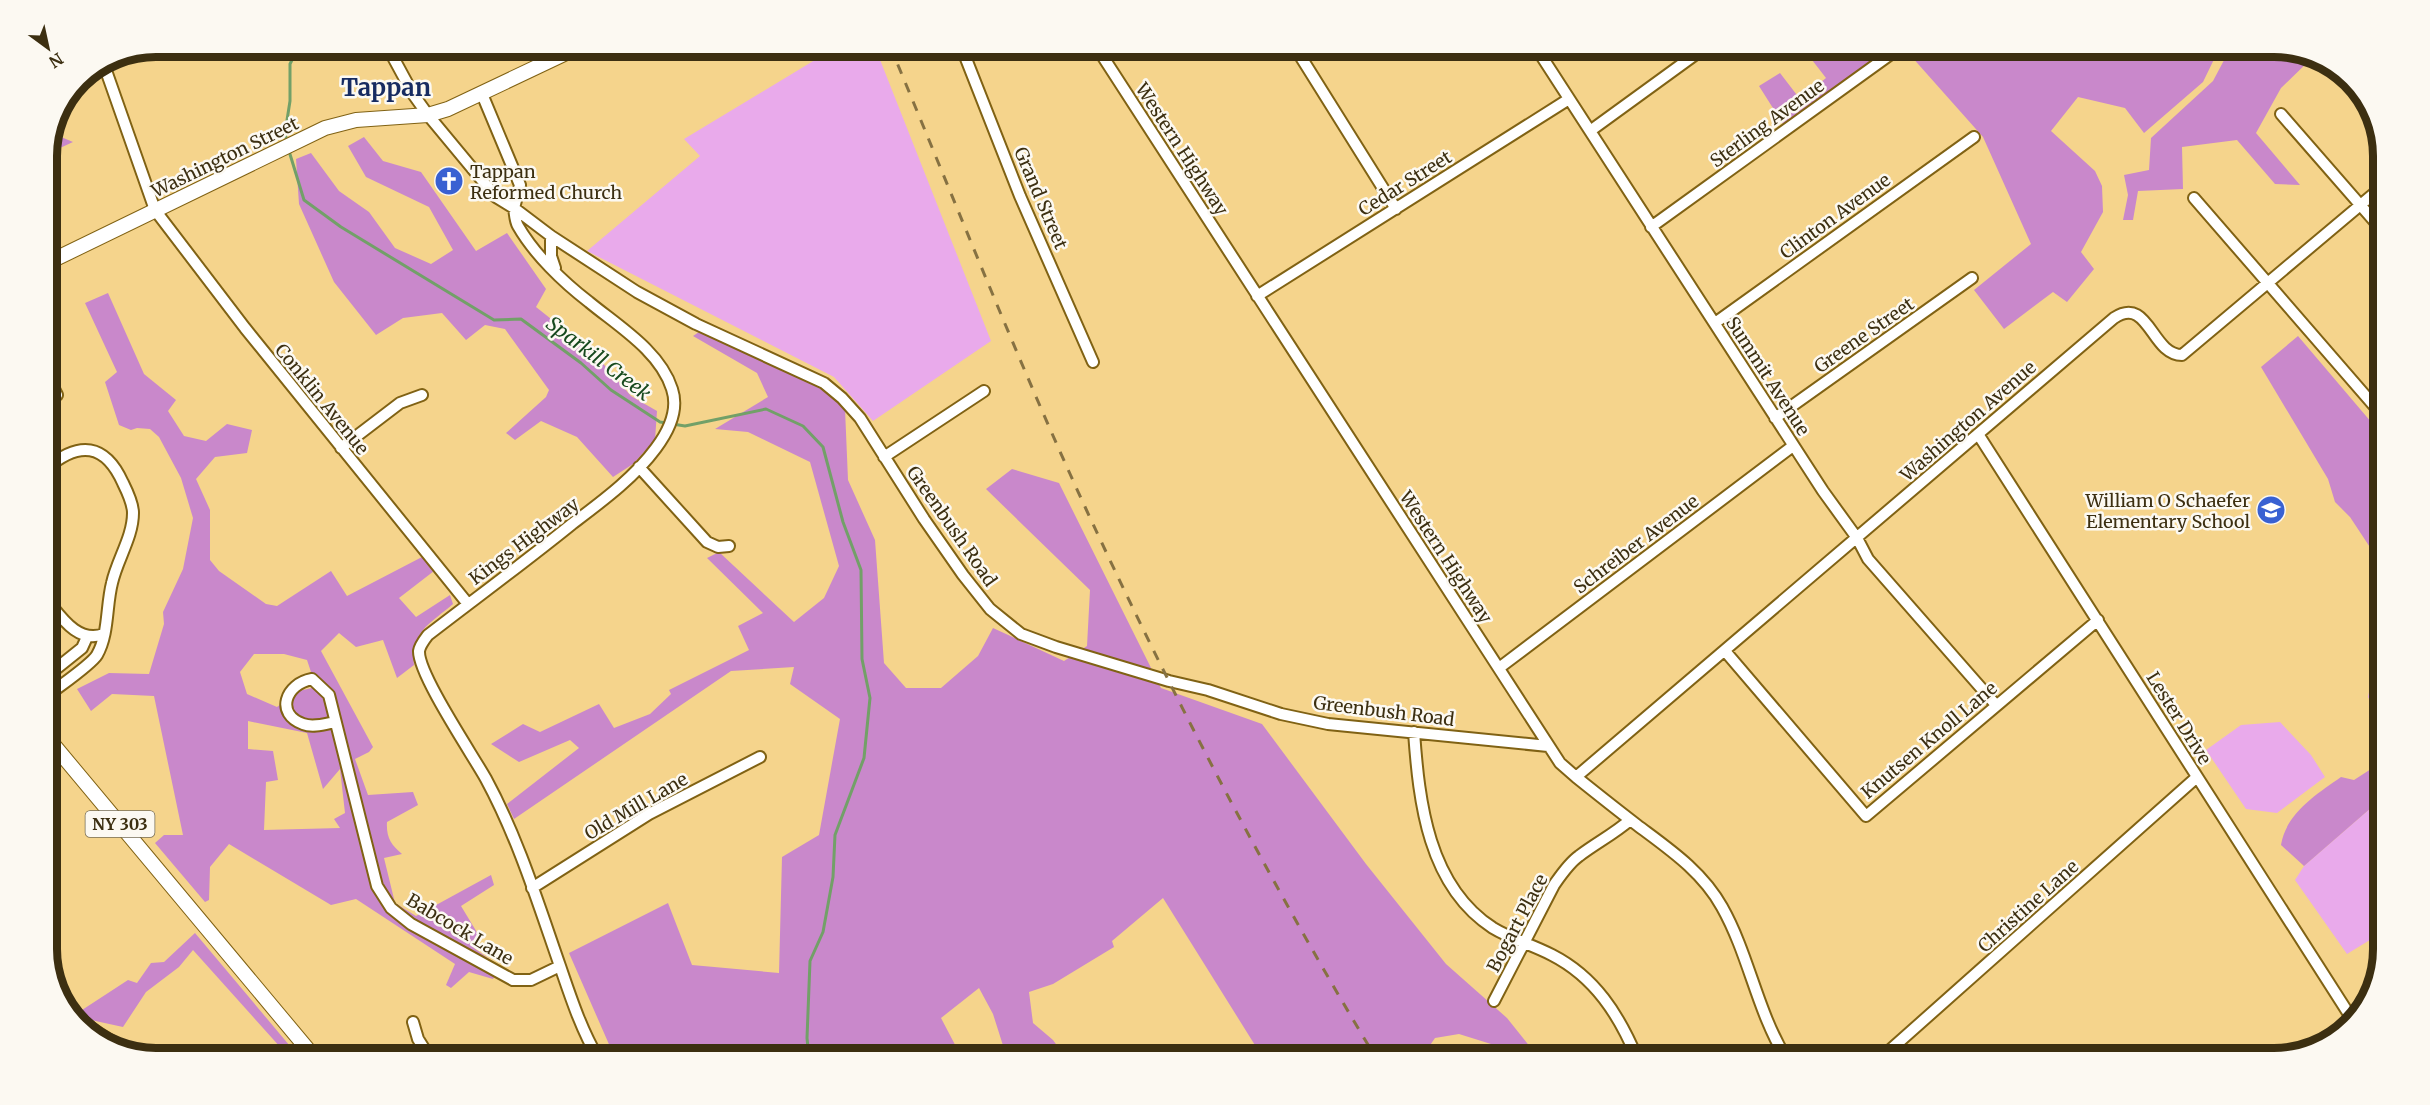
<svg xmlns="http://www.w3.org/2000/svg" width="2430" height="1105" viewBox="0 0 2430 1105" font-family="Merriweather,serif">
<style>
.green{fill:#e9aaeb}
.forest{fill:#c988cb;fill-rule:evenodd}
.lines{fill:none;stroke-linecap:round;stroke-linejoin:round}
.stream{stroke:#72a068;stroke-width:3}
.minor-casing{stroke:#806214;stroke-width:14}
.major-casing{stroke:#806214;stroke-width:16}
.minor{stroke:#fff;stroke-width:10}
.major{stroke:#fff;stroke-width:14}
.rail{stroke:#867142;stroke-width:3;stroke-dasharray:10 10;stroke-linecap:butt}
.labels{text-anchor:middle;dominant-baseline:central;stroke-width:5;stroke-linejoin:round;paint-order:stroke}
.shield{fill:#fcf9f2;stroke:#766c54;stroke-width:1.5}
.shield-label{font-size:16px;font-weight:bold;fill:#3c2f11}
.street-label{font-size:18px;fill:#3c2f11;stroke:#fcf9f2}
.poi-label{font-size:18px;fill:#3c2f11;stroke:#fcf9f2;text-anchor:start}
.water-label{font-size:20px;font-style:italic;fill:#16491d;stroke:#fcf9f2}
.district-label{font-size:24px;font-weight:bold;fill:#172b61;stroke:#fcf9f2}
.rim{fill:none;stroke:#3c2f11;stroke-width:8}
</style>
<rect width="100%" height="100%" fill="#f5d48c"/>
<path class="green" d="M 838,46 L 875,47 L 991,341 L 873,421 L 834,377 L 587,251 L 700,156 L 684,139 Z
M 2383,662 L 2383,726 L 2368,697 L 2374,670 Z
M 2280,722 L 2311,755 L 2325,777 L 2277,813 L 2246,809 L 2206,750 L 2241,725 Z
M 2372,807 L 2383,821 L 2383,932 L 2347,954 L 2295,880 L 2304,866 Z"/>
<path class="forest" d="M 1802,47 L 1893,47 L 1783,124 L 1759,86 L 1780,73 L 1800,99 L 1826,78 Z
M 1903,47 L 2220,47 L 2203,82 L 2144,133 L 2125,108 L 2078,97 L 2051,131 L 2095,171 L 2102,186 L 2103,212 L 2081,252 L 2094,269 L 2067,302 L 2053,292 L 2004,329 L 1974,290 L 2031,244 L 1983,137 Z
M 2231,47 L 2274,47 L 2316,55 L 2346,80 L 2348,84 L 2312,58 L 2281,88 L 2256,133 L 2300,185 L 2275,184 L 2237,140 L 2182,147 L 2183,189 L 2138,191 L 2133,220 L 2123,220 L 2128,195 L 2124,175 L 2149,170 L 2151,138 L 2213,81 Z
M 54,134 L 73,142 L 47,154 Z
M 364,137 L 383,161 L 421,172 L 476,251 L 507,233 L 546,289 L 536,307 L 594,353 L 631,396 L 657,411 L 655,440 L 633,464 L 613,477 L 577,437 L 541,421 L 515,440 L 506,433 L 546,397 L 549,390 L 505,329 L 485,325 L 466,340 L 442,313 L 403,318 L 376,335 L 334,282 L 299,204 L 296,159 L 311,153 L 339,191 L 369,212 L 395,248 L 431,264 L 453,250 L 429,207 L 366,177 L 348,146 Z
M 108,293 L 144,374 L 176,400 L 168,411 L 184,436 L 206,441 L 227,424 L 252,430 L 247,453 L 215,457 L 196,479 L 210,510 L 210,560 L 219,571 L 266,604 L 277,606 L 331,571 L 347,596 L 422,557 L 434,571 L 399,598 L 416,617 L 450,595 L 453,604 C 431,623 410,632 414,665 L 397,678 L 383,640 L 356,647 L 339,633 L 321,651 L 373,747 L 369,752 L 355,759 L 368,795 L 413,792 L 418,805 L 387,822 C 386,837 391,845 402,854 L 384,858 L 395,903 L 416,916 L 491,875 L 494,885 L 461,906 L 481,939 L 474,948 L 500,967 L 493,979 L 469,972 L 451,988 L 446,985 L 455,964 L 356,899 L 331,905 L 229,844 L 210,867 L 209,900 L 205,902 L 155,843 L 164,835 L 183,835 L 154,696 L 112,694 L 91,711 L 77,689 L 109,673 L 149,674 L 164,624 L 163,612 L 183,569 L 193,518 L 181,478 L 159,437 L 150,429 L 137,428 L 131,430 L 119,425 L 105,382 L 117,372 L 85,303 ZM 254,654 L 284,654 L 307,660 L 316,687 L 299,691 L 277,707 L 247,694 L 240,672 ZM 248,721 L 307,733 L 323,789 L 340,769 L 345,813 L 334,819 L 340,828 L 264,830 L 266,782 L 278,780 L 273,751 L 248,749 Z
M 702,330 L 819,386 L 845,409 L 848,480 L 875,540 L 884,663 L 906,688 L 941,688 L 978,656 L 993,628 L 1064,661 L 1087,646 L 1090,590 L 986,489 L 1012,469 L 1059,483 L 1161,688 L 1262,724 L 1366,864 L 1446,964 L 1507,1018 L 1539,1058 L 1504,1058 L 1491,1044 L 1459,1034 L 1435,1038 L 1426,1051 L 1428,1058 L 1263,1058 L 1163,898 L 1112,941 L 1114,947 L 1053,984 L 1029,992 L 1033,1023 L 1053,1040 L 1066,1058 L 1007,1058 L 993,1014 L 979,988 L 941,1018 L 962,1058 L 615,1058 L 569,953 L 668,903 L 692,965 L 779,973 L 782,857 L 819,835 L 840,719 L 790,684 L 794,667 L 731,671 L 514,819 L 507,804 L 579,748 L 570,740 L 519,762 L 491,744 L 523,724 L 540,732 L 599,704 L 614,728 L 650,714 L 671,694 L 669,690 L 749,650 L 738,626 L 763,613 L 707,558 L 719,552 L 794,622 L 824,598 L 839,566 L 810,462 L 748,432 L 715,429 L 768,397 L 757,373 L 693,336 Z
M 2298,336 L 2383,436 L 2383,567 L 2350,517 L 2335,502 L 2328,479 L 2261,367 Z
M 2383,751 L 2383,804 L 2372,807 L 2304,866 L 2281,845 C 2286,813 2317,794 2341,777 L 2354,780 L 2371,769 Z
M 195,933 L 300,1058 L 290,1058 L 193,950 L 179,967 L 146,992 L 123,1027 L 91,1020 L 82,1010 L 128,980 L 137,983 L 151,963 L 164,962 Z"/>
<g class="lines">
<path class="stream" d="M 287,142 L 285,133 L 290,101 L 290,64 L 299,46
M 289,151 L 304,200 L 341,227 L 494,320 L 521,319 L 581,363 L 611,390 L 660,422 L 685,426 L 766,409 L 803,426 L 823,447 L 843,522 L 861,570 L 862,659 L 870,698 L 864,758 L 835,835 L 833,877 L 823,932 L 810,961 L 807,1038 L 809,1058"/>
<g class="minor-casing">
<path id="minor" d="M 387,46 L 413,94 L 428,115 L 496,197 L 514,208 C 515,214 515,221 518,226 C 534,254 563,282 589,302 C 618,326 660,351 672,389 C 679,410 668,432 656,448 C 634,478 601,502 572,524 C 525,562 476,598 428,635 C 425,639 420,645 419,651 C 418,674 472,754 486,779 C 518,838 538,903 560,966 C 571,998 581,1029 598,1058
M 546,46 L 553,59
M 961,46 L 1020,196 L 1093,362
M 1096,46 L 1560,763 L 1576,777 C 1596,793 1616,809 1637,825 C 1669,849 1702,871 1722,907 C 1749,955 1757,1011 1786,1058
M 1294,46 L 1396,209
M 1535,46 L 1823,491 L 1857,538 L 1868,559 L 1996,705
M 103,62 L 155,210 L 245,328 L 468,604
M 482,94 L 520,185 L 514,208 L 551,236 L 637,292 L 696,324 L 824,383 L 842,398 L 860,418 L 924,519 L 963,575 L 990,609 L 1021,634 L 1056,647 L 1169,681 L 1208,690 L 1281,714 L 1328,724 L 1548,746
M 2281,114 L 2383,231
M 1590,131 L 1707,46
M 2194,198 L 2383,416
M 1651,227 L 1902,46
M 551,236 L 551,256 L 555,268
M 1257,296 L 1569,99
M 1715,323 L 1974,137
M 47,375 L 57,395
M 1775,418 L 1972,278
M 1978,434 L 2352,1019
M 341,448 L 400,403 L 422,395
M 884,457 L 984,391
M 639,467 L 707,542 L 718,547 L 729,546
M 47,468 C 79,441 105,443 123,483 C 127,491 133,503 133,513 C 133,537 117,560 112,583 C 106,606 109,634 97,655 C 91,665 58,687 47,696
M 47,600 C 61,617 78,644 104,634
M 1725,651 L 1866,816 L 2098,620
M 1499,668 L 1793,446
M 47,676 L 82,648 L 87,637
M 335,722 C 325,724 313,728 303,724 C 275,714 285,684 312,679 L 329,695 L 377,886 L 391,908 L 411,924 L 513,980 L 531,980 L 560,966
M 1414,732 C 1419,802 1428,886 1493,928 C 1511,939 1533,945 1552,955 C 1595,977 1619,1015 1637,1058
M 1576,777 L 2114,318 C 2149,295 2151,355 2182,355 L 2383,186
M 532,888 L 649,814 L 760,757
M 59,991 C 80,1025 100,1035 134,1054
M 1494,1001 L 1554,885 C 1561,875 1569,863 1579,856 C 1596,843 1614,834 1630,820
M 413,1022 L 418,1039 L 430,1058
M 1881,1058 L 2197,777"/>
</g>
<g class="major-casing">
<path id="major" d="M 47,263 L 325,128 L 356,120 L 428,115 L 448,109 L 581,46
M 47,737 L 315,1058"/>
</g>
<use href="#minor" class="minor"/>
<use href="#major" class="major"/>
<path class="rail" d="M 890,46 C 955,201 1016,357 1086,509 C 1173,697 1269,881 1376,1058"/>
</g>
<defs>
<g id="church-disc" transform="scale(1.5)"><circle r="9.5" fill="#3961d2" stroke="#fcf9f2"/><path d="M-1.2-6h2.4v3.5h3.3v2.4h-3.3V6h-2.4V-.1h-3.3v-2.4h3.3Z" fill="#fff"/></g>
<g id="school-disc" transform="scale(1.5)"><circle r="9.5" fill="#3961d2" stroke="#fcf9f2"/><path d="M0-5L7-2L0 1L-7-2ZM-4 1L0 2.5L4 1V4Q0 6-4 4Z" fill="#fff"/></g>
</defs>
<g fill-rule="evenodd">
<use href="#church-disc" x="449" y="181"/>
<use href="#school-disc" x="2271" y="510"/>
</g>
<g class="labels">
<rect class="shield" x="85.5" y="811" width="69" height="26" rx="4.5"/>
<g class="shield-label">
<text x="120" y="824">NY 303</text>
</g>
<g class="street-label">
<text transform="translate(1767 123) rotate(-36)">Sterling Avenue</text>
<text transform="translate(1182 149) rotate(57)">Western Highway</text>
<text transform="translate(225 157) rotate(-26)">Washington Street</text>
<text transform="translate(1405 183) rotate(-32)">Cedar Street</text>
<text transform="translate(1041 198) rotate(67)">Grand Street</text>
<text transform="translate(1835 216) rotate(-36)">Clinton Avenue</text>
<text transform="translate(1864 335) rotate(-35)">Greene Street</text>
<text transform="translate(1768 376) rotate(57)">Summit Avenue</text>
<text transform="translate(322 399) rotate(51)">Conklin Avenue</text>
<text transform="translate(1968 421) rotate(-41)">Washington Avenue</text>
<text transform="translate(952 526) rotate(55)">Greenbush Road</text>
<text transform="translate(524 541) rotate(-37)">Kings Highway</text>
<text transform="translate(1636 544) rotate(-37)">Schreiber Avenue</text>
<text transform="translate(1446 557) rotate(57)">Western Highway</text>
<text transform="translate(1384 711) rotate(7)">Greenbush Road</text>
<text transform="translate(2179 718) rotate(58)">Lester Drive</text>
<text transform="translate(1929 740) rotate(-40)">Knutsen Knoll Lane</text>
<text transform="translate(636 806) rotate(-30)">Old Mill Lane</text>
<text transform="translate(2028 906) rotate(-42)">Christine Lane</text>
<text transform="translate(1517 923) rotate(-62)">Bogart Place</text>
<text transform="translate(460 929) rotate(31)">Babcock Lane</text>
</g>
<g class="poi-label">
<text x="470" y="171">Tappan<tspan x="470" dy="21">Reformed Church</tspan></text>
<text x="2250" y="500" text-anchor="end">William O Schaefer<tspan x="2250" dy="21">Elementary School</tspan></text>
</g>
<g class="water-label">
<text transform="translate(599 358) rotate(37)">Sparkill Creek</text>
</g>
<g class="district-label">
<text x="386" y="87">Tappan</text>
</g>
</g>
<path d="M0 0H2430V1105H0ZM156 57H2274A99 99 0 0 1 2373 156V949A99 99 0 0 1 2274 1048H156A99 99 0 0 1 57 949V156A99 99 0 0 1 156 57Z" fill="#fcf9f2" fill-rule="evenodd"/>
<path class="rim" d="M156 57H2274A99 99 0 0 1 2373 156V949A99 99 0 0 1 2274 1048H156A99 99 0 0 1 57 949V156A99 99 0 0 1 156 57Z"/>
<g transform="translate(48 48) rotate(147)" stroke="#fcf9f2" stroke-width="4.5" paint-order="stroke">
<path d="M0-4.5L10 22L0 15L-10 22Z" fill="#3c2f11"/>
<text y="-9" font-size="16" font-weight="bold" text-anchor="middle" fill="#3c2f11">N</text>
</g>
</svg>
